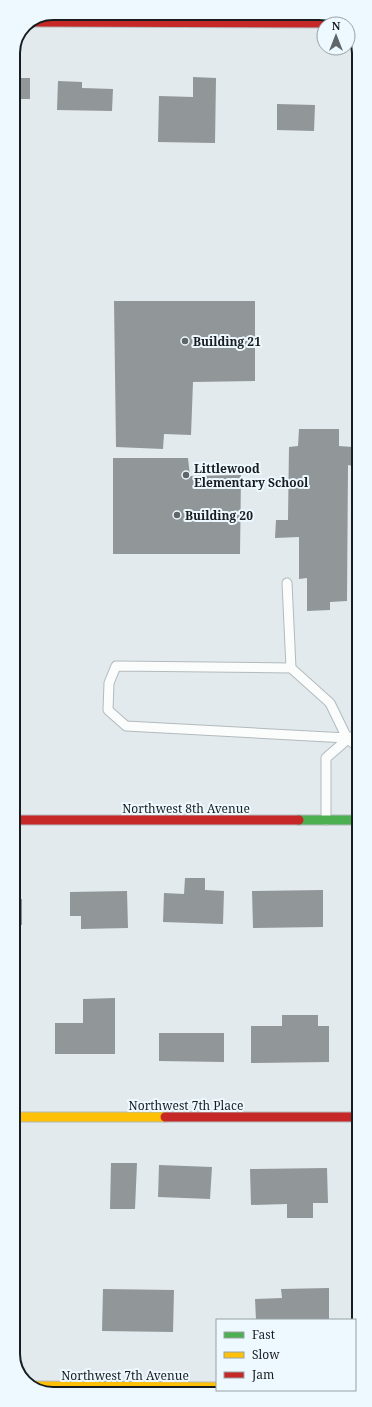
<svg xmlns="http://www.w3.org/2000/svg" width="372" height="1407" viewBox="0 0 372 1407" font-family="'Noto Serif',serif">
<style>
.building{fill:#919699}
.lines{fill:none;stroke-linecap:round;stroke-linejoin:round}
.lane-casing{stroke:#b3babc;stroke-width:11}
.fast-casing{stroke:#b3babc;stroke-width:11}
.slow-casing{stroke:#b3babc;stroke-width:11}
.jam-casing{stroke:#b3babc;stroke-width:11}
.lane{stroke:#fbfcfc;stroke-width:9}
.fast{stroke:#4caf50;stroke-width:9}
.slow{stroke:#ffc107;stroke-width:9}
.jam{stroke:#c62828;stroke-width:9}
.poi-dot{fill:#5f6568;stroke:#edf9fe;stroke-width:1.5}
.labels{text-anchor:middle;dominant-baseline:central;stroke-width:4;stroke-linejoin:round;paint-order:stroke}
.poi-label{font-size:12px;font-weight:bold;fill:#181d20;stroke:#edf9fe;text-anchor:start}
.street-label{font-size:12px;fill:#181d20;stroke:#edf9fe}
.rim{fill:none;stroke:#181d20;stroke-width:2}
</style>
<rect width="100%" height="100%" fill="#e2eaee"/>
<path class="building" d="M 193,77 L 216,78 L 215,143 L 158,142 L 159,96 L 193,97 Z
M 13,78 L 30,78 L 30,99 L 13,99 Z
M 58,81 L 82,82 L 82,88 L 113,89 L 112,111 L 57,110 Z
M 277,104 L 315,105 L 314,131 L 277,130 Z
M 114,301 L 255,301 L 255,381 L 193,382 L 191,435 L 164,434 L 163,449 L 116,447 Z
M 354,345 L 358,345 L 358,394 L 353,394 Z
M 299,429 L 339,429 L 339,446 L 352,447 L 353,466 L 348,465 L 347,601 L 330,602 L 330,610 L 307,611 L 307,578 L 299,579 L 299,537 L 275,538 L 276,520 L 288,520 L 289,447 L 298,446 Z
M 113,458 L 188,458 L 190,476 L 241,475 L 240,554 L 113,554 Z
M 185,878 L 205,878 L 205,890 L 224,891 L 223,924 L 163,922 L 164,893 L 184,894 Z
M 323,890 L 323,927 L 253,928 L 252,891 Z
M 127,891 L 128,928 L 81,929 L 81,916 L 70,916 L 70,892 Z
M 13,899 L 22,899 L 22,925 L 13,924 Z
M 115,998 L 115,1054 L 55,1054 L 55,1023 L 83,1023 L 83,999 Z
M 282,1015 L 318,1015 L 318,1026 L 329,1026 L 329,1062 L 251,1063 L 251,1026 L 282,1026 Z
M 14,1018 L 18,1018 L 19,1049 L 14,1049 Z
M 353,1021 L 359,1021 L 359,1060 L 352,1060 Z
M 159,1033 L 224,1033 L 224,1062 L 159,1061 Z
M 111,1163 L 137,1163 L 135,1209 L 110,1209 Z
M 159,1165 L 212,1167 L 210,1199 L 158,1197 Z
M 327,1168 L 328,1203 L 313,1203 L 313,1218 L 287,1218 L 287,1204 L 251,1205 L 250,1169 Z
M 14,1170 L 18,1170 L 20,1224 L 14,1224 Z
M 353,1171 L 359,1171 L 359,1200 L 352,1200 Z
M 329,1288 L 329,1320 L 256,1320 L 255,1299 L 282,1298 L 281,1289 Z
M 103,1289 L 174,1290 L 173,1332 L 102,1331 Z"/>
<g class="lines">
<g class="lane-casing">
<path id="lane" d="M 287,583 L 291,668 L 330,703 L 347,738 L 359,748
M 291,668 L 116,666 L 109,683 L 108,710 L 126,726 L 347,738 L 359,740
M 326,820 L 326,758 L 350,737"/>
</g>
<g class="fast-casing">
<path id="fast" d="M 299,820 L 359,820"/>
</g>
<g class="slow-casing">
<path id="slow" d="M 14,1117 L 165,1117
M 33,1386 L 217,1387"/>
</g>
<g class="jam-casing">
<path id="jam" d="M 31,22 L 345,23
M 13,820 L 299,820
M 165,1117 L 359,1117"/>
</g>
<use href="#lane" class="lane"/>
<use href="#fast" class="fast"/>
<use href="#slow" class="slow"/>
<use href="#jam" class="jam"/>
</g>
<g class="poi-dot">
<circle cx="185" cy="341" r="4"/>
<circle cx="186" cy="475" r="4"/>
<circle cx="177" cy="515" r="4"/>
</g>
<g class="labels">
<g class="poi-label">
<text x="193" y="341">Building 21</text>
<text x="194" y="468">Littlewood<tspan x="194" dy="14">Elementary School</tspan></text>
<text x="185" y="515">Building 20</text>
</g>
<g class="street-label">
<text x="186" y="808">Northwest 8th Avenue</text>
<text x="186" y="1105">Northwest 7th Place</text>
<text x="125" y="1375">Northwest 7th Avenue</text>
</g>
</g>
<path d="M0 0H372V1407H0ZM53 20H319A33 33 0 0 1 352 53V1354A33 33 0 0 1 319 1387H53A33 33 0 0 1 20 1354V53A33 33 0 0 1 53 20Z" fill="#edf9fe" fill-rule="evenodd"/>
<path class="rim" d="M53 20H319A33 33 0 0 1 352 53V1354A33 33 0 0 1 319 1387H53A33 33 0 0 1 20 1354V53A33 33 0 0 1 53 20Z"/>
<rect x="216" y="1319" width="140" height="72" fill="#edf9fe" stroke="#98a1a5"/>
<rect x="224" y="1332" width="20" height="6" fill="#4caf50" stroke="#98a1a5"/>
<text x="252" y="1339" font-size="12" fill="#181d20">Fast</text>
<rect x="224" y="1352" width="20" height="6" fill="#ffc107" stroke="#98a1a5"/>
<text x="252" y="1359" font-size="12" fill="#181d20">Slow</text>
<rect x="224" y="1372" width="20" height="6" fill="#c62828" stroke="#98a1a5"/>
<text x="252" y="1379" font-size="12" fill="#181d20">Jam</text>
<g transform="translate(336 36)"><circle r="19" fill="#edf9fe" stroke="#98a1a5"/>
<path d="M0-3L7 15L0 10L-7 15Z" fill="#5f6568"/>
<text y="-6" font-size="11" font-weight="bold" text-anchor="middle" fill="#181d20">N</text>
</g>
</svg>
